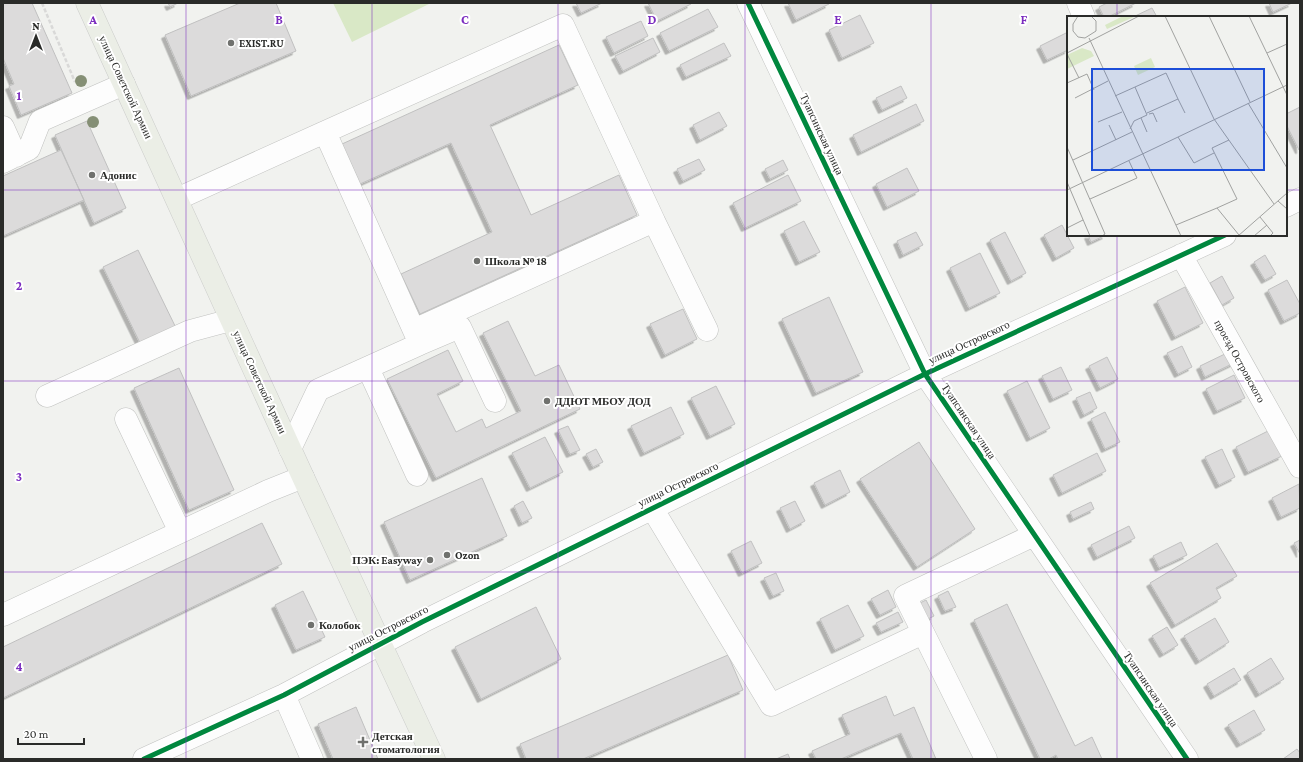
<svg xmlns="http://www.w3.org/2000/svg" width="1303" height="762" viewBox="0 0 1303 762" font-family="'Crimson Pro',serif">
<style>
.green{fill:#d9e8c6}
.building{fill:#dcdbdb;stroke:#c0c0c0;filter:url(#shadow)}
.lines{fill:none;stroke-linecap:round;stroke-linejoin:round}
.minor-casing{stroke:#c1c2c0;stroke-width:23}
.major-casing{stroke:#cbccca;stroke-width:23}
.path{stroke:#d9d9d8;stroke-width:2.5;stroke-dasharray:4 2;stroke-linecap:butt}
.minor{stroke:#fdfdfd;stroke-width:22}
.major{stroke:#ebeee6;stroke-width:22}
.cycleway-casing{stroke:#fff;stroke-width:8}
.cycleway{stroke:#00873e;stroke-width:5}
.tree{fill:#858f75}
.grid{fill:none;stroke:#7b2cbf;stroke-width:1;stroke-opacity:0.55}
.poi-dot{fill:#70716e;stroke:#fff;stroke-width:1.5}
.labels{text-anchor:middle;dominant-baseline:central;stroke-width:4;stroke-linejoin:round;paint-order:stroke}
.poi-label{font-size:11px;font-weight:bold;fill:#2a2b29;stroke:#fff;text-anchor:start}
.street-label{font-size:11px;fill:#2a2b29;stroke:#fff}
.inset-road{fill:none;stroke:#a1a2a0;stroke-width:1}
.view{fill:#1d4ed8;fill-opacity:0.15;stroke:#1d4ed8;stroke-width:2}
.inset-edge{fill:none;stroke:#2a2b29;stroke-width:2}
.grid-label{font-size:13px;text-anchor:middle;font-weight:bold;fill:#7b2cbf;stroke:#fff;stroke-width:4;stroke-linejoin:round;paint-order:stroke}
</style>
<defs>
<filter id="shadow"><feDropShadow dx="-3.5" dy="3.5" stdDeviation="0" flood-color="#0004"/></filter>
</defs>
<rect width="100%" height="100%" fill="#f1f2ef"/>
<path class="green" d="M 333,3 L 431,3 L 352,42 Z"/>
<path class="building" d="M 3,3 L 32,3 L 72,93 L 21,115 L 9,86 L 14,84 L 3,58 Z
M 168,3 L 178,3 L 170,7 Z
M 240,3 L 276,3 L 296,51 L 191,96 L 165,35 Z
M 576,3 L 602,3 L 581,13 Z
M 648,3 L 690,3 L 691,4 L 657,21 Z
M 788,3 L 828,3 L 829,4 L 796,20 Z
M 1107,3 L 1136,3 L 1108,17 L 1104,17 L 1099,7 Z
M 1269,3 L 1292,3 L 1273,12 Z
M 1152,8 L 1157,17 L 1133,17 Z
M 708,9 L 718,27 L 669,51 L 660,33 Z
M 860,15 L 874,43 L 842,58 L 829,30 Z
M 641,21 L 648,36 L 614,53 L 606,37 Z
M 1068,32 L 1068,50 L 1047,60 L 1040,46 Z
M 653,38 L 660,52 L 623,71 L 615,56 Z
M 724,43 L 731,56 L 686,77 L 680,65 Z
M 559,45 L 578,85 L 490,125 L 531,215 L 619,175 L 637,215 L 420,314 L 401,274 L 492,232 L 451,143 L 360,184 L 342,144 Z
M 901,86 L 907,98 L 882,110 L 876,98 Z
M 916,104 L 924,121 L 861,152 L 853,135 Z
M 1300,107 L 1300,150 L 1299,150 L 1286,124 L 1286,114 Z
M 719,112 L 727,126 L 700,140 L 693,125 Z
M 87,121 L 126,208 L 94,223 L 55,135 Z
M 61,150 L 84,200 L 3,236 L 3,176 Z
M 699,159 L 705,170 L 683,181 L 677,169 Z
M 783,160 L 788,170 L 770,179 L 765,169 Z
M 907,168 L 919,191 L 887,207 L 876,184 Z
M 788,175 L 801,201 L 745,228 L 733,203 Z
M 804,221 L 820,252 L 799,262 L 784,231 Z
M 1062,225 L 1074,248 L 1056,258 L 1044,235 Z
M 916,232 L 923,245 L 903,255 L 897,241 Z
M 1005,232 L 1026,273 L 1011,281 L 990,240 Z
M 1088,235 L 1106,235 L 1091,242 Z
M 138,250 L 178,332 L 143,349 L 103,267 Z
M 980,253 L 1000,293 L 969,308 L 950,268 Z
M 1265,255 L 1276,274 L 1265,280 L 1254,262 Z
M 1222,276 L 1234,298 L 1222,305 L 1210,283 Z
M 1287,280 L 1300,304 L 1300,313 L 1284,321 L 1268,290 Z
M 1185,287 L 1203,323 L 1175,337 L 1157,301 Z
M 829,297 L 863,372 L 816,393 L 782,319 Z
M 683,309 L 697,339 L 665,355 L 650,324 Z
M 508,321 L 535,376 L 559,365 L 580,409 L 436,478 L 387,379 L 448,350 L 463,381 L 437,394 L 456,432 L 482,419 L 486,428 L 521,411 L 483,333 Z
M 1182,346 L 1192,367 L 1178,374 L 1167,353 Z
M 1229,352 L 1234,363 L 1205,377 L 1200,366 Z
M 1107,357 L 1118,379 L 1100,388 L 1089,366 Z
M 1061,367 L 1072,390 L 1053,399 L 1042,376 Z
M 179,368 L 234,490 L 189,510 L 134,388 Z
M 1234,375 L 1245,398 L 1217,411 L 1206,389 Z
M 1027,381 L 1050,428 L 1030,438 L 1007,391 Z
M 716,386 L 735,424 L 710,436 L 691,398 Z
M 1090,392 L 1097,408 L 1084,415 L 1076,398 Z
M 671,407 L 684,434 L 644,453 L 631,426 Z
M 1105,412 L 1120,442 L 1105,449 L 1091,419 Z
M 568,426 L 580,450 L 570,454 L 558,430 Z
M 1270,430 L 1282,456 L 1248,472 L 1236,447 Z
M 545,437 L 563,472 L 530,488 L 512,453 Z
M 919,442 L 975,529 L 917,567 L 860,479 Z
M 596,449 L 603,462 L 593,467 L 586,454 Z
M 1222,449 L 1235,477 L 1219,485 L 1205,457 Z
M 1097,453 L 1106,471 L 1062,493 L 1053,475 Z
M 840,470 L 850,492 L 825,505 L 814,483 Z
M 482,478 L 507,536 L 410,580 L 384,522 Z
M 1299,484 L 1300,508 L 1281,517 L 1272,498 Z
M 523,501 L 532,518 L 522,523 L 514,506 Z
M 795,501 L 805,521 L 790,529 L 780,508 Z
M 1091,502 L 1094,509 L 1073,519 L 1070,512 Z
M 262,523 L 282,564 L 3,698 L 3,647 Z
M 1129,526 L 1135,538 L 1097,557 L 1091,545 Z
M 1300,540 L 1300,554 L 1294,543 Z
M 751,541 L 762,563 L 742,573 L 731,551 Z
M 1181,542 L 1187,555 L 1159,568 L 1153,556 Z
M 1217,543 L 1237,576 L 1216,588 L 1221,598 L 1175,625 L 1150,583 Z
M 776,573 L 784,591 L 773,596 L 764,578 Z
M 888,590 L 896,607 L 880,615 L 871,599 Z
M 303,591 L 325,637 L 296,650 L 275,605 Z
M 948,591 L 956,607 L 945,611 L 938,596 Z
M 926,600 L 934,616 L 924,621 L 916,605 Z
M 1007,604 L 1075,746 L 1092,737 L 1102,759 L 1058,759 L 1056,755 L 1049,759 L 1040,759 L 974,620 Z
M 848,605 L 864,636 L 835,650 L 820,619 Z
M 536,607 L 561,659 L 481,699 L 455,647 Z
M 898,612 L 903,622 L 881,632 L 876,623 Z
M 1215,618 L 1229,642 L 1199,661 L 1184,636 Z
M 1167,627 L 1178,645 L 1163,654 L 1152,636 Z
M 728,655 L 743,690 L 583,759 L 526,759 L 520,744 Z
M 1271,658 L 1284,679 L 1259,694 L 1247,673 Z
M 1234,668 L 1241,680 L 1214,696 L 1207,684 Z
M 886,696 L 894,716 L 914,707 L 936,759 L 913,759 L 901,733 L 841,759 L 816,759 L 812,751 L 850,734 L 842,715 Z
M 356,707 L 378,759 L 333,759 L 318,724 Z
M 1254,710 L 1265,730 L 1240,744 L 1228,725 Z
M 1297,749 L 1300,753 L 1300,759 L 1283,759 Z
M 788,754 L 790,759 L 776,759 Z"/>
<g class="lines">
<g class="minor-casing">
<path id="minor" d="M 748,3 L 925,374 L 1187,759
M 1078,3 L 1084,17
M 3,127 L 16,156
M 325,132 L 563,25 L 654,221 L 414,330
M 3,162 L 29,149 L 40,121 L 124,84
M 177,199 L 325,132 L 420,344 L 318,390 L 290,449
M 1286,206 L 1300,199
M 654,221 L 707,330
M 1181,255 L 1300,467
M 420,344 L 460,327 L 495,401
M 368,368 L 417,475
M 47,396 L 190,331 L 231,320
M 126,419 L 180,532
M 652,508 L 771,705 L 923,633
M 3,615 L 268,491 L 303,477
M 284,695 L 312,759
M 144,759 L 284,695 L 422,622 L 925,374 L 1225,235
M 986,759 L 905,596 L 1034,535"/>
</g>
<g class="major-casing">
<path id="major" d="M 87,3 L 303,477 L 434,759"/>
</g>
<path class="path" d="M 42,3 L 75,82"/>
<use href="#minor" class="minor"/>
<use href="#major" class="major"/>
<g class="cycleway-casing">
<path id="cycleway" d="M 748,3 L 925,374 L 1187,759
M 144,759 L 284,695 L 422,622 L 925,374 L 1225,235"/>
</g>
<use href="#cycleway" class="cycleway"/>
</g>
<g class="tree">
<circle cx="81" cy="81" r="6"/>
<circle cx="93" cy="122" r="6"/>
</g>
<path class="grid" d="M 186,3 L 186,759M 372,3 L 372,759M 558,3 L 558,759M 745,3 L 745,759M 931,3 L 931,759M 1117,3 L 1117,17M 3,190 L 1068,190M 1286,190 L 1300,190M 1117,235 L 1117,759M 3,381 L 1300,381M 3,572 L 1300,572"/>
<g class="poi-dot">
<circle cx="231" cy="43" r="4"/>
<circle cx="92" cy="175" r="4"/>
<circle cx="477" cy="261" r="4"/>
<circle cx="547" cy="401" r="4"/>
<circle cx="447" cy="555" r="4"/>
<circle cx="430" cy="560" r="4"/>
<circle cx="311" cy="625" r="4"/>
<path d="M361 736h4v4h4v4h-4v4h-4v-4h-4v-4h4z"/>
</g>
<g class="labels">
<g class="poi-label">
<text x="239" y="43">EXIST.RU</text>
<text x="100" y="175">Адонис</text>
<text x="485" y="261">Школа № 18</text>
<text x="555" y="401">ДДЮТ МБОУ ДОД</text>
<text x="455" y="555">Ozon</text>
<text x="422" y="560" text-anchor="end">ПЭК: Easyway</text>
<text x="319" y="625">Колобок</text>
<text x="372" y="736">Детская<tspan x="372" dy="13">стоматология</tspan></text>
</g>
<g class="street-label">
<text transform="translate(126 87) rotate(65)">улица Советской Армии</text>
<text transform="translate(822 134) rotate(65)">Туапсинская улица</text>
<text transform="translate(969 342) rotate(-25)">улица Островского</text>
<text transform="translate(1240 361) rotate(61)">проезд Островского</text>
<text transform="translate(260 382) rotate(65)">улица Советской Армии</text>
<text transform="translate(969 421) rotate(56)">Туапсинская улица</text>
<text transform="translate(678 484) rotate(-26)">улица Островского</text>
<text transform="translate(388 628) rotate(-27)">улица Островского</text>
<text transform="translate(1151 689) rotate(56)">Туапсинская улица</text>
</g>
</g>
<g transform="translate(1067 16)">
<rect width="220" height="220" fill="#f1f2ef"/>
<path d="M 56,0 L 69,0 L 40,13 L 38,9 ZM 15,32 L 24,35 L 27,40 L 0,53 L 0,39 ZM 84,42 L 88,51 L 71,59 L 67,50 Z" fill="#d9e8c6"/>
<path class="inset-road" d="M 11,0 L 6,8 L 6,15 L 11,21 L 18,22 L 29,15 L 29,5 L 24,0M 98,0 L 147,103 L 207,188M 142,0 L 183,86M 182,0 L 220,79M 22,22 L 114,220M 0,37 L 72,0M 200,37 L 220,28M 0,38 L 12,62M 0,67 L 20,58 L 27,74M 68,71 L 99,57 L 111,83 L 80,97M 48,80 L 68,71 L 80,99 L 67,105 L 63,113M 8,82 L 41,65M 111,83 L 118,97M 181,87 L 220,152M 82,98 L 86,97 L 90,106M 74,102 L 80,116M 31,106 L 55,96M 42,109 L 49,124M 111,121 L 127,147 L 147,137M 162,124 L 145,132 L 170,183 L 150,192 L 172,219M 0,131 L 38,218 L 35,220M 6,144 L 65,116M 0,166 L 23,220M 0,174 L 220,69M 23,183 L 70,162 L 62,145M 211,185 L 220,193M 193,201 L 206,217 L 203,220M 109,209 L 150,192M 0,212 L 16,204M 171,220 L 220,177M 187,220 L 200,209"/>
<path class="view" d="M 25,53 L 197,53 L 197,154 L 25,154 Z"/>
<rect width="220" height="220" class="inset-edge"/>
</g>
<g class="grid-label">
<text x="93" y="24">A</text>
<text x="279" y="24">B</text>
<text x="465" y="24">C</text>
<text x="652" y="24">D</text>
<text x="838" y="24">E</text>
<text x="1024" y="24">F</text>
<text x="19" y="100">1</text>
<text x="19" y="290">2</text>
<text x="19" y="481">3</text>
<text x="19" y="671">4</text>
</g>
<rect width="1303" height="762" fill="none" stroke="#2a2b29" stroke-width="8"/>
<g transform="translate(36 36)" stroke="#ffffff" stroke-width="3" paint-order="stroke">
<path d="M0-3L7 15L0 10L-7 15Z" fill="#2a2b29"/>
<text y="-6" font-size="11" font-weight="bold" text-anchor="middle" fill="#2a2b29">N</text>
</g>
<path d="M18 738v6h66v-6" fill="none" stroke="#2a2b29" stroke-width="2"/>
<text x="24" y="738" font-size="12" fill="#2a2b29" stroke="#ffffff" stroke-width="3" paint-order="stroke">20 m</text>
</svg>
